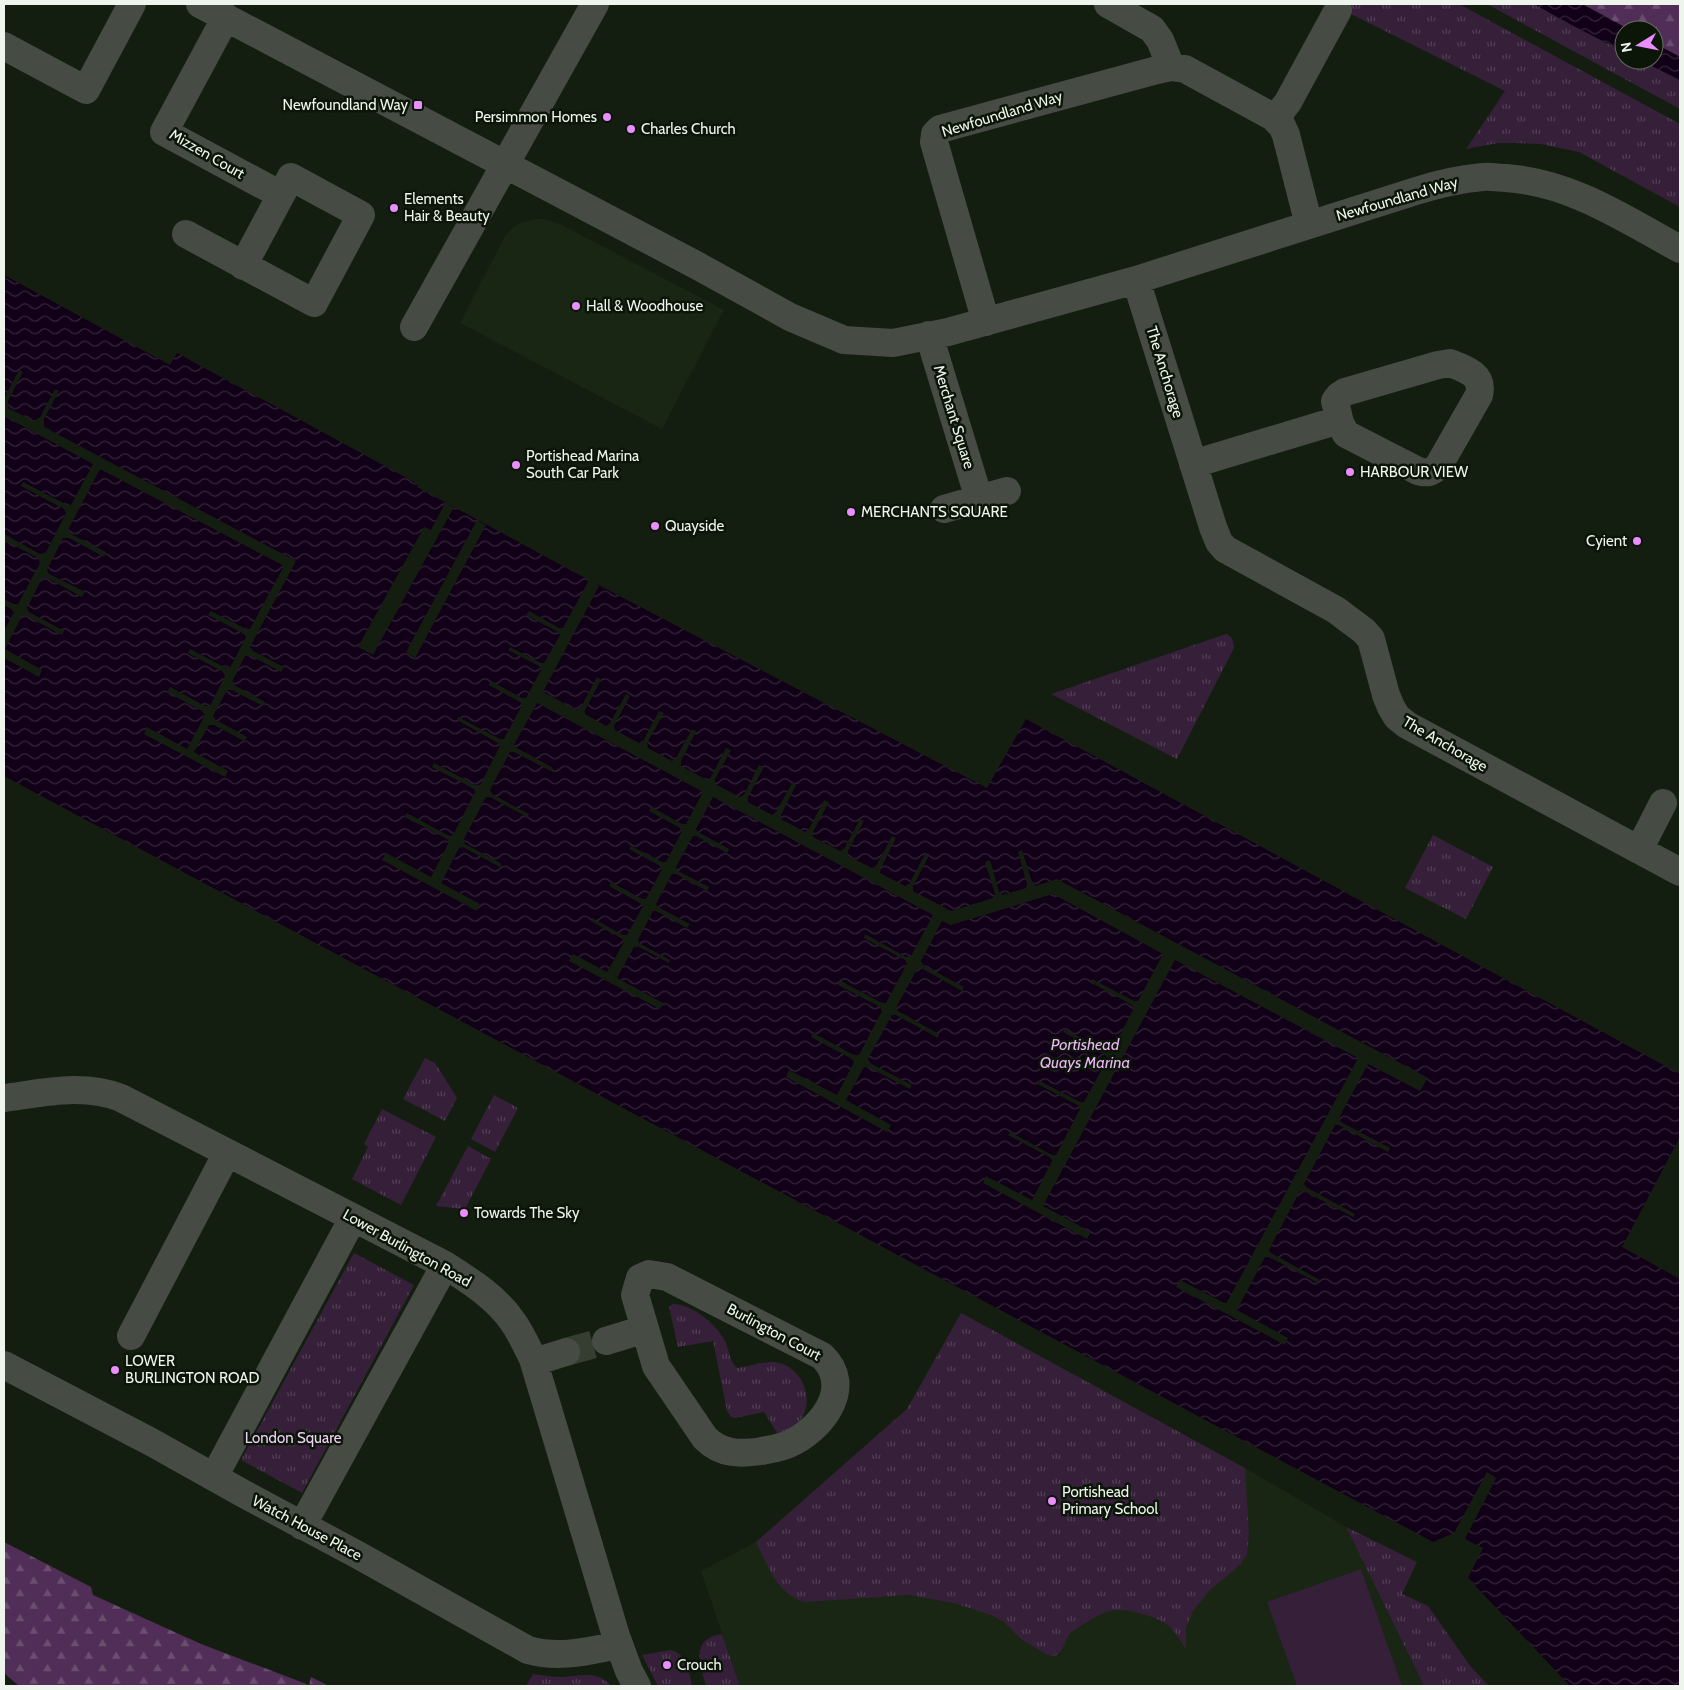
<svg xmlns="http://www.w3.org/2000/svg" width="1684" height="1690" viewBox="0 0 1684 1690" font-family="Cabin,sans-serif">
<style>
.built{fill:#182613}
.grass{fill:url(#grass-tufts)}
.forest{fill:url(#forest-firs)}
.garden{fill:#351f39}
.water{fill:url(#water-waves)}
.pier{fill:#141e10}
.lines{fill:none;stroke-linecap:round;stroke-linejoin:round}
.street-tunnel{stroke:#353e31;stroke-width:28;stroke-dasharray:28 14;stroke-linecap:butt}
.street{stroke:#464b44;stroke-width:28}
.poi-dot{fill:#ea8dfd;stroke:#0b1508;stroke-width:2}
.labels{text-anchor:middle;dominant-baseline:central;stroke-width:5;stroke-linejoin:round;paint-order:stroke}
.poi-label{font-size:15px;fill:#eef5ec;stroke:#0b1508;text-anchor:start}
.street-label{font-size:15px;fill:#eef5ec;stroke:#0b1508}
.park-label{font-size:15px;fill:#f3d1fa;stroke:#0b1508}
.water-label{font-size:16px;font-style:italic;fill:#edb4f8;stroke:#0b1508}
</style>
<defs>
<pattern id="grass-tufts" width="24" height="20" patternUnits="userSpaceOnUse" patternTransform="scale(1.25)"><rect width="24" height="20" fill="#351f39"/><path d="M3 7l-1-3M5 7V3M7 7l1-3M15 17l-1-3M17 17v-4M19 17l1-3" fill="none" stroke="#534056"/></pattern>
<pattern id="forest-firs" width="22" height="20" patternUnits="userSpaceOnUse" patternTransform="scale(1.25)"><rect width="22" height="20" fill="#502e57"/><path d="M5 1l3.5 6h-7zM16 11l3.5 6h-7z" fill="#6a4d6f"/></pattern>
<pattern id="water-waves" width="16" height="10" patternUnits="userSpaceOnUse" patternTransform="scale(1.25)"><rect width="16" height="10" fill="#110017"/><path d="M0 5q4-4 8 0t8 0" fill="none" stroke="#342639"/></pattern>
</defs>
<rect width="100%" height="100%" fill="#141e10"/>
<path class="built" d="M 536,219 L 544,219 L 562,225 L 724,310 L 662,429 L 460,323 L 505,236 L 512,228 L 520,223 Z
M 961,1313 L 1245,1468 L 1346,1527 L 1424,1686 L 740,1686 L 701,1571 L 756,1542 L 907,1409 Z"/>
<path class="grass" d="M 1331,4 L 1459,4 L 1680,124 L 1680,207 L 1579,152 L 1541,144 L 1516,143 L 1498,143 L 1466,149 L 1505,91 Z
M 1487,4 L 1534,4 L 1570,24 L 1624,52 L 1624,60 L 1640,60 L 1680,80 L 1680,109 Z
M 1226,634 C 1233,636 1233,642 1234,648 L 1177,759 L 1051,694 Z
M 1433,835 L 1493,867 L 1466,919 L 1405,888 Z
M 425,1058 L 435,1063 L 457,1098 L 445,1121 L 403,1099 Z
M 494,1095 L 518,1108 L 495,1152 L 471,1139 Z
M 382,1109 L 436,1137 L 401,1205 L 352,1179 L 368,1147 L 364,1144 Z
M 468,1146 L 491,1159 L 465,1209 L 436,1206 Z
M 354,1253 L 414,1285 L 302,1493 L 241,1460 Z
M 673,1304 C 692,1304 718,1325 726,1343 C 729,1350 730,1363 737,1368 C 749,1367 762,1361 775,1362 C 803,1366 817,1402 798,1423 C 793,1428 785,1432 779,1436 L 764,1412 L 735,1418 L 731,1417 L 727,1411 L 713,1341 L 678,1347 L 669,1307 Z
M 961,1313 L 1245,1468 L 1249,1535 L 1247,1554 L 1240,1565 L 1209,1591 L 1193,1611 L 1186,1628 L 1186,1649 C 1180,1641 1175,1630 1166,1624 C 1156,1616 1122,1607 1110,1611 C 1096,1615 1083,1625 1071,1632 C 1065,1639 1064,1652 1055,1656 L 1048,1655 L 1022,1640 L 1004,1622 L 991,1615 L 954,1603 L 908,1595 L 805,1602 C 777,1595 768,1566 756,1542 L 907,1409 Z
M 1346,1527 L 1417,1562 L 1402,1594 L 1428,1606 L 1471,1667 L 1489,1686 L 1424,1686 Z
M 722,1634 L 740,1686 L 706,1686 C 700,1663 690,1639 722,1634 Z
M 670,1650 C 688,1654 689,1671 692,1686 L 658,1686 L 642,1655 Z
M 533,1674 C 543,1675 552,1677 562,1677 C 581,1676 597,1670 611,1686 L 526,1686 Z"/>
<path class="forest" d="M 1582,4 L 1680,4 L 1680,57 L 1654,43 L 1654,30 L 1630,30 Z
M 4,1542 L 91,1587 L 93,1595 L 201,1644 L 309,1685 L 311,1677 L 329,1686 L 19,1686 L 4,1673 Z"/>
<path class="garden" d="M 1361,1569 L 1402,1686 L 1297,1686 L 1267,1602 Z"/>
<path class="water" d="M 1534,4 L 1582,4 L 1630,30 L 1624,30 L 1624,52 L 1570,24 Z
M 1654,43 L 1680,57 L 1680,80 L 1640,60 L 1654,60 Z
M 4,275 L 170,365 L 177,353 L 418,484 L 417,487 L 589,580 L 987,788 L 1026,719 L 1680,1074 L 1680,1137 L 1622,1247 L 1680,1279 L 1680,1686 L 1570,1686 L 1468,1578 L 1483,1548 L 1465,1539 L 1496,1478 L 1487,1472 L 1454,1533 L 1433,1542 L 4,776 Z"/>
<path class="pier" d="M 19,370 L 23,372 L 8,401 L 8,408 L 34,421 L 40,417 L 55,389 L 59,391 L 44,419 L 44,427 L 296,561 L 250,647 L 253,651 L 284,667 L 281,672 L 251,656 L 245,656 L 232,682 L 234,685 L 265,702 L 263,706 L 232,690 L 227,690 L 213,716 L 216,720 L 247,737 L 244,741 L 214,725 L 209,725 L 194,752 L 228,771 L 225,777 L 144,734 L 147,727 L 187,749 L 205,715 L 202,711 L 167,692 L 170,687 L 205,706 L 210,706 L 225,676 L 223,672 L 188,653 L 190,649 L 226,668 L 230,668 L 246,637 L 244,634 L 208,615 L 211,611 L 246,629 L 250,629 L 284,566 L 100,469 L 68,530 L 71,534 L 106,552 L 104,557 L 69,538 L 63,538 L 47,570 L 49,574 L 85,592 L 82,597 L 47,578 L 42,578 L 27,608 L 29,612 L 64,631 L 62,635 L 27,616 L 22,616 L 5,649 L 42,670 L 39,677 L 4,658 L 4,631 L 14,612 L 11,609 L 4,605 L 4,599 L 14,604 L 18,604 L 40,563 L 38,558 L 4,540 L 4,534 L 40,554 L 45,554 L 66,513 L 64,509 L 21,486 L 23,482 L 67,505 L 71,505 L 93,464 L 4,416 L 4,399 Z
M 445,503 L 454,507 L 373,655 L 358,647 L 424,527 L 431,530 Z
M 477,520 L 486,525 L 415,658 L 406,652 Z
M 589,580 L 599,586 L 543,692 L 577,710 L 581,707 L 597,677 L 601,680 L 585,710 L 585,714 L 606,726 L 610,723 L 626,694 L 630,696 L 614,726 L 615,730 L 639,743 L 643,741 L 659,711 L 664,713 L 647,743 L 648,748 L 672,761 L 676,758 L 692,729 L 696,731 L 681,761 L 681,766 L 707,780 L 711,777 L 726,748 L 731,750 L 715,779 L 715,784 L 740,797 L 744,795 L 759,765 L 764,767 L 748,797 L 748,802 L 772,815 L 776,812 L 792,783 L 796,785 L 781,815 L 781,819 L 805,832 L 809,829 L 824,800 L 829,802 L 813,832 L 813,837 L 840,851 L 844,849 L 860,819 L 864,821 L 848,851 L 848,856 L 872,868 L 876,866 L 892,836 L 896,838 L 881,868 L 880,873 L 905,886 L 909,884 L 925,854 L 929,856 L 913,886 L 913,891 L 951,911 L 993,898 L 995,894 L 985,862 L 990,860 L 999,892 L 1002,895 L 1026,888 L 1027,884 L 1018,852 L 1022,850 L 1032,882 L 1035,886 L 1057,879 L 1428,1078 L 1420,1091 L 1368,1064 L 1339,1118 L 1341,1122 L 1390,1148 L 1388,1152 L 1339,1125 L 1335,1125 L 1304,1184 L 1306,1187 L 1355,1214 L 1353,1217 L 1304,1191 L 1300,1191 L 1269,1250 L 1271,1253 L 1320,1280 L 1318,1283 L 1269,1257 L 1265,1257 L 1237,1310 L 1288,1338 L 1285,1345 L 1176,1287 L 1180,1280 L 1226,1304 L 1358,1058 L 1175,960 L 1043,1206 L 1091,1232 L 1087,1239 L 983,1183 L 986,1176 L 1032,1200 L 1052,1161 L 1051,1158 L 1008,1135 L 1010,1132 L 1052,1155 L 1056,1155 L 1080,1109 L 1079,1106 L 1036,1083 L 1038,1080 L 1080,1102 L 1084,1102 L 1108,1058 L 1105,1055 L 1063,1032 L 1065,1029 L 1107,1052 L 1111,1052 L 1134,1008 L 1132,1005 L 1090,982 L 1092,979 L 1134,1001 L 1138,1001 L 1163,954 L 1053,894 L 951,925 L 942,921 L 921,961 L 923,965 L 964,987 L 962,991 L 921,968 L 917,969 L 896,1008 L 898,1011 L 939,1034 L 938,1038 L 896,1015 L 892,1015 L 868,1059 L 870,1063 L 912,1085 L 910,1089 L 868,1067 L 864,1067 L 846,1100 L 891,1125 L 887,1132 L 786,1077 L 789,1070 L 837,1095 L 854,1062 L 852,1059 L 811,1037 L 813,1033 L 854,1055 L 859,1055 L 882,1011 L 880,1007 L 838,985 L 841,981 L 882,1003 L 886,1003 L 907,964 L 905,960 L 864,938 L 865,934 L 906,957 L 911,956 L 933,915 L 713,797 L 696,829 L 698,832 L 729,849 L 727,853 L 696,836 L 693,836 L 676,867 L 678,871 L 709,887 L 707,891 L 676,874 L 672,874 L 656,904 L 658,907 L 690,924 L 687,928 L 656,911 L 653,911 L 638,940 L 639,943 L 670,960 L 669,963 L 637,946 L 634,947 L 617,978 L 663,1003 L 660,1009 L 569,961 L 573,954 L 607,972 L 624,942 L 621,938 L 591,921 L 592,918 L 623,935 L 627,935 L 643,906 L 640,903 L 609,886 L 611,882 L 642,899 L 646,899 L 662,869 L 660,866 L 629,849 L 631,846 L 662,862 L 666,862 L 682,831 L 680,828 L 649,811 L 651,807 L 682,824 L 686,824 L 703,792 L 537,703 L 514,745 L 517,748 L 553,768 L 551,771 L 514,752 L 510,752 L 490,790 L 492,794 L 529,814 L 527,817 L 490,797 L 486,797 L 463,841 L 465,844 L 502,864 L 500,867 L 463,847 L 459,848 L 441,883 L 480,904 L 477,911 L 382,860 L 386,853 L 431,877 L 449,842 L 447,839 L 405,817 L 407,813 L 449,836 L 453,835 L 475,792 L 474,789 L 432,767 L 434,763 L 475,785 L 480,785 L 500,746 L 498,743 L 457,720 L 458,717 L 500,739 L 504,739 L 522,705 L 520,702 L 489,685 L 491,681 L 522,698 L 526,698 L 541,670 L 539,666 L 508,650 L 510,647 L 541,663 L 544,663 L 560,635 L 558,632 L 526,615 L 529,611 L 559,628 L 563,628 Z"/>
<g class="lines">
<path class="street-tunnel" d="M 566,1352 L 606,1341"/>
<path class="street" d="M 200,4 L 698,266 L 790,317 L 844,340 L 893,343 L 948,332 L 1136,280 L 1416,191 C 1438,184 1460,179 1483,177 C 1490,176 1498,178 1506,178 C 1572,183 1623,218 1680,249
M 1108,4 L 1152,29 L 1160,40 L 1171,67
M 226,17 L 164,132 L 281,195 L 243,266
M 4,46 L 86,90 L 132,4
M 1275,119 L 1288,102 L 1338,10
M 186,234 L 314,303 L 361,215 L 291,177 L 281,195
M 1136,280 L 1213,527 L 1219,542 L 1225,549 L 1336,610 L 1364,631 L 1371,639 L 1386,695 L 1391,707 L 1397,717 L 1407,725 L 1680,872
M 986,322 L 934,142 L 935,134 L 940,129 L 1157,70 L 1171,67 L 1185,69 L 1273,117 L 1282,126 L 1286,135 L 1309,225
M 414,327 L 595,4
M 929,335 L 979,499
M 1450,363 C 1466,369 1484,375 1479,395 L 1439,465 C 1433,472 1428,474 1418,471 L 1346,434 L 1340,423 L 1335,401 L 1339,396 L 1345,392 L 1438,365 Z
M 1193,464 L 1339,420
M 944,509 L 1007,491
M 1639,850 L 1663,803
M 4,1098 C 43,1093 83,1083 121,1098 L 445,1265 C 470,1281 496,1297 513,1322 C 521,1333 527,1347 533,1359 L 616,1636 L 629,1671 L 637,1686
M 649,1274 L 667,1277 L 822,1356 C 855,1387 821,1430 789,1444 C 781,1448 771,1449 762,1451 C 741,1454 722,1455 705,1438 L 656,1366 L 635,1295 L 640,1278 Z
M 131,1336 L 227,1153
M 606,1341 L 645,1329
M 534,1362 L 566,1352
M 4,1365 L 153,1443 L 244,1494 L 358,1555 L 528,1650 C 560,1659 588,1651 619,1645
M 214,1477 L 353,1218
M 302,1526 L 445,1265"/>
</g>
<g class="poi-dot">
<rect x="413" y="100" width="10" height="10" rx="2.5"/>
<circle cx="607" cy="117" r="5"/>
<circle cx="631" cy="129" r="5"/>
<circle cx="394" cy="208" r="5"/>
<circle cx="576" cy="306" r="5"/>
<circle cx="516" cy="465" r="5"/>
<circle cx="1350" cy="472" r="5"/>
<circle cx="851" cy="512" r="5"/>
<circle cx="655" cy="526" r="5"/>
<circle cx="1637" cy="541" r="5"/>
<circle cx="464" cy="1213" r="5"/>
<circle cx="115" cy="1370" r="5"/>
<circle cx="1052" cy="1501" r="5"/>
<circle cx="667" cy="1665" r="5"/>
</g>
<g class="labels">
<g class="poi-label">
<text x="408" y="105" text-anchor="end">Newfoundland Way</text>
<text x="597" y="117" text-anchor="end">Persimmon Homes</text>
<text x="641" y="129">Charles Church</text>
<text x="404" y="199">Elements<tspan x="404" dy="17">Hair &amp; Beauty</tspan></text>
<text x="586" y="306">Hall &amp; Woodhouse</text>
<text x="526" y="456">Portishead Marina<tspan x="526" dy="17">South Car Park</tspan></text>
<text x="1360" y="472">HARBOUR VIEW</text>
<text x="861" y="512">MERCHANTS SQUARE</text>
<text x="665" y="526">Quayside</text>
<text x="1627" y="541" text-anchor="end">Cyient</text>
<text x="474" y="1213">Towards The Sky</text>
<text x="125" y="1361">LOWER<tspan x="125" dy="17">BURLINGTON ROAD</tspan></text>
<text x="1062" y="1492">Portishead<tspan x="1062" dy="17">Primary School</tspan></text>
<text x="677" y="1665">Crouch</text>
</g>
<g class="street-label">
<text transform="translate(1002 114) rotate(-17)">Newfoundland Way</text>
<text transform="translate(207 154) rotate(30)">Mizzen Court</text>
<text transform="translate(1397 199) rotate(-16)">Newfoundland Way</text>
<text transform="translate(1165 372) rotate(73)">The Anchorage</text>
<text transform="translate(954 417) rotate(73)">Merchant Square</text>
<text transform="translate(1445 744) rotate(30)">The Anchorage</text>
<text transform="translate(407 1248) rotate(29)">Lower Burlington Road</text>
<text transform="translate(774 1332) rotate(28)">Burlington Court</text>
<text transform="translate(307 1528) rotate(28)">Watch House Place</text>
</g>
<g class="park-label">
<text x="293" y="1438">London Square</text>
</g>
<g class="water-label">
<text x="1085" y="1044">Portishead<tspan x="1085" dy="18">Quays Marina</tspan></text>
</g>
</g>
<rect width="1684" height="1690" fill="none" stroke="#eef5ec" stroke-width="10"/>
<g transform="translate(1639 45) rotate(260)"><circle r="24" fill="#0b1508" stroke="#666f63"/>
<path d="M0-4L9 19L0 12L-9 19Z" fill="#ea8dfd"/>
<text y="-8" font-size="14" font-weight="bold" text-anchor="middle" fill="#eef5ec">N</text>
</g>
</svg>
